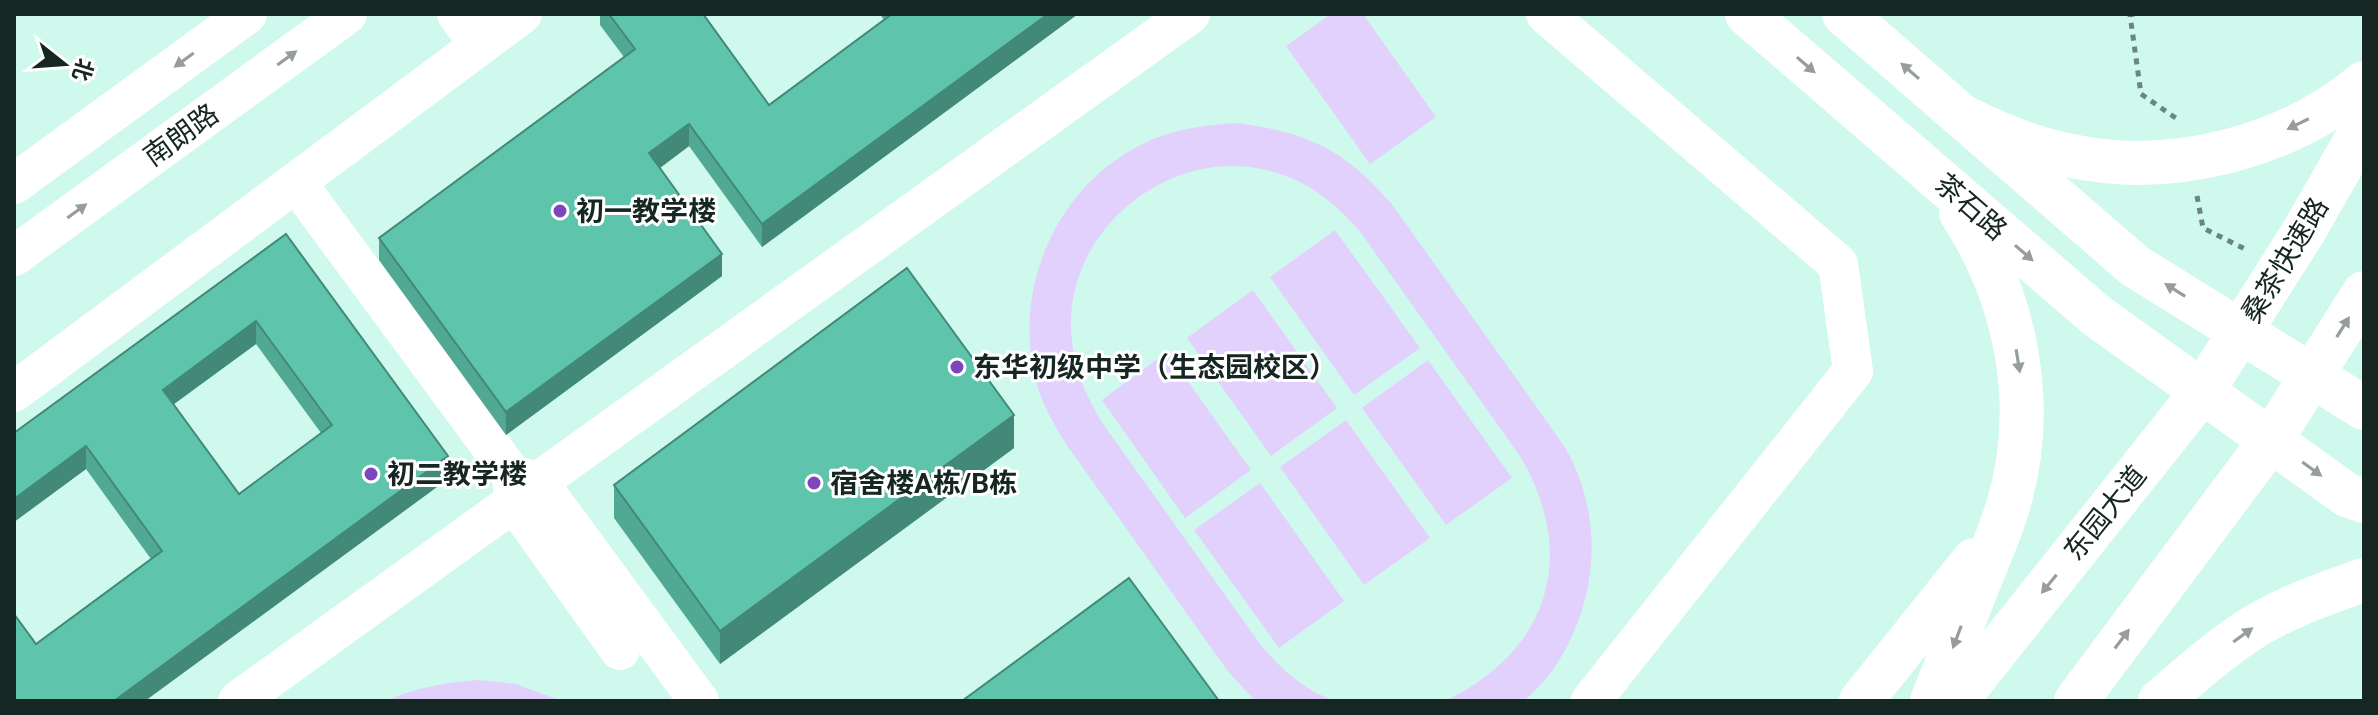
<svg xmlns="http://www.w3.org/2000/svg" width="2378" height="715" viewBox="0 0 2378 715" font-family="Roboto,'Noto Sans SC',sans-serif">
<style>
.green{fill:#e2d1fd}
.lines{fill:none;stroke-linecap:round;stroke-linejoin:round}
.path{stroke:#6b867f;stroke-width:5;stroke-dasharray:6 6;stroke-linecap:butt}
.minor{stroke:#fff;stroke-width:40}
.major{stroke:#fff;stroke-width:44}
.highway{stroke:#fff;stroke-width:44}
.wall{fill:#51a993;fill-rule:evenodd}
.shaded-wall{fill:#428978}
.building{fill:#5ec4ab;stroke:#428978;stroke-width:2;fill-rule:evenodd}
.oneway{fill:#969d9c}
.poi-dot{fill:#7e46bd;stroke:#fff;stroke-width:3}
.labels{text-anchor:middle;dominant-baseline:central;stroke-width:6;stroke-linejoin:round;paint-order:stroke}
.street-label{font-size:28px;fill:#162622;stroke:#fff}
.poi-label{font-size:28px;font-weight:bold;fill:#162622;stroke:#fff;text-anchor:start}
</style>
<rect width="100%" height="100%" fill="#cff9ed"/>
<path class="green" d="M 1331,14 L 1363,14 L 1436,117 L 1370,164 L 1286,46 Z
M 1236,123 C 1309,132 1347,151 1394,207 L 1555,433 C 1562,443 1569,453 1574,465 C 1605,534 1594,613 1550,674 C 1542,684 1533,692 1524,701 L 1445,701 C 1549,651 1579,556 1520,456 L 1361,233 C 1335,202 1306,179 1266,170 C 1165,146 1059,236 1072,341 C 1075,371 1086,395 1101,421 L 1260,644 C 1280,668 1304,691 1336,701 L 1255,701 L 1227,670 L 1066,444 C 1053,423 1041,402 1035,378 C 1011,278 1066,169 1164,135 C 1188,127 1212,125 1236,123 Z
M 1335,230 L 1420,348 L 1354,395 L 1270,277 Z
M 1253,290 L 1337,408 L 1271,456 L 1187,338 Z
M 1167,352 L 1251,470 L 1185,518 L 1102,400 Z
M 1428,360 L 1512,478 L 1446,525 L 1362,408 Z
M 1346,420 L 1430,538 L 1364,585 L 1280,467 Z
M 1260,483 L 1344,601 L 1279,648 L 1194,530 Z
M 478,680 L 516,684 L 562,701 L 386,701 C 416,687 445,683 478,680 Z"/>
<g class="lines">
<path class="path" d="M 2134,14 L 2130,15 L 2141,94 L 2180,121
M 2197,196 L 2203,228 L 2247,250"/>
<path class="minor" d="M 457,14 L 480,45
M 1546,14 L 1838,264 L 1853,371 L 1591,701
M 296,182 L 512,475 L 538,482 L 699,701
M 14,184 L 247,14
M 14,256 L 347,14
M 14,392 L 522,14
M 512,476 L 514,502 L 620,650
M 238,701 L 514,502 L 538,482 L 1190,14"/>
<path class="major" d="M 1747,14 L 2097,316 L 2347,495 L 2364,501
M 1844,14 L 2135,266 L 2364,408
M 1861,701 L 1974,560
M 1932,701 C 1949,659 1965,617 1982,575 C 1991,553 2001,530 2008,506 C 2038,407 2017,299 1961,213
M 1956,701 L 2202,392
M 2076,701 L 2271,440
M 2160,701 C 2190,676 2220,648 2254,627 C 2289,606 2326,593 2364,580"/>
<path class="highway" d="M 1962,116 C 1999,135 2036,150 2077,157 C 2175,176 2287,147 2364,83
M 2202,392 L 2304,231 L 2364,126
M 2271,440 L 2364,293"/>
</g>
<path class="wall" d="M 600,14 L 704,14 L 769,105 L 884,20 L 880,14 L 1078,14 L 762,247 L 689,146 L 660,168 L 722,276 L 506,435 L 379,260 L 379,238 L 624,57 L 600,25 Z
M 286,234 L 448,479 L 36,644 L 151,559 L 86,469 L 14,522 L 14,433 ZM 256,344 L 321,433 L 239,494 L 174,404 Z
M 1014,448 L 720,664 L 614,518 L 614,485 Z"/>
<path class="shaded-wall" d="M 1048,14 L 1078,14 L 762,247 L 762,224 Z
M 689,124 L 689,146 L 649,176 L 649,153 Z
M 722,254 L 722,276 L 506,435 L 506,412 Z
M 256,321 L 256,344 L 163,412 L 163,390 Z
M 1014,415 L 1014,448 L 720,664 L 720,631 Z
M 86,446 L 86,469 L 14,522 L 14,499 Z
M 448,456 L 448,479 L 145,701 L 114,701 Z"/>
<path class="building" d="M 609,14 L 703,14 L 769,105 L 892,14 L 1048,14 L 762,224 L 689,124 L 649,153 L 722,254 L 506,412 L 379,238 L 635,49 Z
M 286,234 L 448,456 L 114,701 L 14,701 L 14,614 L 36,644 L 162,551 L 86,446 L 14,499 L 14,433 ZM 256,321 L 332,425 L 239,494 L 163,390 Z
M 907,268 L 1014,415 L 720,631 L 614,485 Z
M 1129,578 L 1219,701 L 962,701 Z"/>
<defs><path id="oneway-solid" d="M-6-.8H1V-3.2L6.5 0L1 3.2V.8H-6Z" transform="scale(2)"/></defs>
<g class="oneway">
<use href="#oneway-solid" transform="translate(287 58) rotate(-36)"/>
<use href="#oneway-solid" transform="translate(184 60) rotate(144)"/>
<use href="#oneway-solid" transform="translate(1806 65) rotate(41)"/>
<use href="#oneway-solid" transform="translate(1910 71) rotate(-139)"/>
<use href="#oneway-solid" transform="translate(2298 124) rotate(154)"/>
<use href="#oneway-solid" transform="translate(77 211) rotate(-36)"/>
<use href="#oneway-solid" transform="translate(2024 253) rotate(41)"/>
<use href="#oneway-solid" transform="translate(2175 290) rotate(-148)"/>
<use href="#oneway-solid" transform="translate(2343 327) rotate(-58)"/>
<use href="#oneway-solid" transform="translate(2018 361) rotate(81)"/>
<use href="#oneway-solid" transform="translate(2312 469) rotate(36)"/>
<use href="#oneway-solid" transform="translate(2049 584) rotate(129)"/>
<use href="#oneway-solid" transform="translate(2243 635) rotate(-36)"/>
<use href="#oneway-solid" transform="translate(1957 637) rotate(111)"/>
<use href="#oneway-solid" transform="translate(2122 639) rotate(-53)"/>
</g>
<g class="poi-dot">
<circle cx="560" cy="211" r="8"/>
<circle cx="957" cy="367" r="8"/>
<circle cx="371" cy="474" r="8"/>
<circle cx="814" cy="483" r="8"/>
</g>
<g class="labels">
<g class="street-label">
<text transform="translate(181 135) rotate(-36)">南朗路</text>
<text transform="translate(1971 207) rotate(41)">茶石路</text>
<text transform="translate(2285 260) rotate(-59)">桑茶快速路</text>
<text transform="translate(2105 513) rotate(-51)">东园大道</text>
</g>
<g class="poi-label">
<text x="576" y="211">初一教学楼</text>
<text x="973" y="367">东华初级中学（生态园校区）</text>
<text x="387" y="474">初二教学楼</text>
<text x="830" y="483">宿舍楼A栋/B栋</text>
</g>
</g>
<rect width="2378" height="715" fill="none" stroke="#162622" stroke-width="32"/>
<g transform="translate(64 64) rotate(107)" stroke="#ffffff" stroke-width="6" paint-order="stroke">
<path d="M0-6L14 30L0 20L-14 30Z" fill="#162622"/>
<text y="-12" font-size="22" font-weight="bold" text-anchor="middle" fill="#162622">北</text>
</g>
</svg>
